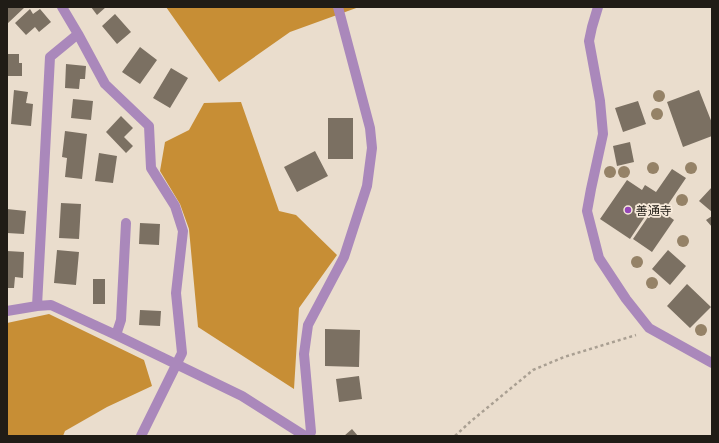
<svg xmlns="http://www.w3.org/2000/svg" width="719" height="443" viewBox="0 0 719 443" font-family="Inter,'Noto Sans JP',sans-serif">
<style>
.forest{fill:#c78e35}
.building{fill:#7b7062}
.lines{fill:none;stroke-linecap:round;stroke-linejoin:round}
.path{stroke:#a99f92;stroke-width:2.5;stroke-dasharray:3 3;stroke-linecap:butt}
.minor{stroke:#a8b;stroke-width:10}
.tree{fill:#958267}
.poi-dot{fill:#9547b8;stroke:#f7eada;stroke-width:1.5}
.labels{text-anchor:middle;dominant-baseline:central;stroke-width:3.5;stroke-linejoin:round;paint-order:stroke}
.poi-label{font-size:12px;fill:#201c16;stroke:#f7eada;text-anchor:start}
</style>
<rect width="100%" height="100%" fill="#eaddcd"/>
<path class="forest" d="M 166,7 L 359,7 L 290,32 L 219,82 Z
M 241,102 L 279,211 L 296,215 L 337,255 L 299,308 L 294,389 L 198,327 L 189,229 L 180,204 L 160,171 L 165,142 L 189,130 L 204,103 Z
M 49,314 L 144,360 L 152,386 L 107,407 L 65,431 L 63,436 L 7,436 L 7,323 Z"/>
<path class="building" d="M 7,7 L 25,7 L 7,24 Z
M 91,7 L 106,7 L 97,15 Z
M 30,9 L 33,14 L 40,9 L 51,22 L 39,32 L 35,27 L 26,35 L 15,23 Z
M 115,14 L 131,32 L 117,44 L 102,26 Z
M 140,47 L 157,60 L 140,84 L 122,72 Z
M 7,54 L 19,54 L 19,63 L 22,63 L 22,76 L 7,76 Z
M 66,64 L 86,66 L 85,79 L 80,79 L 79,89 L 65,88 Z
M 171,68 L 188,78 L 170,108 L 153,98 Z
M 14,90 L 28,92 L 26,103 L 33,104 L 31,126 L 11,124 Z
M 699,90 L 712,123 L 712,136 L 683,147 L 667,102 Z
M 73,99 L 93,101 L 91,120 L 71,118 Z
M 638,101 L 646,124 L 623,132 L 615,108 Z
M 121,116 L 133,128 L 124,137 L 133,146 L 126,153 L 106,132 Z
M 328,118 L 353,118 L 353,159 L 328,159 Z
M 65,131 L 87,134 L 82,179 L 65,177 L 67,158 L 62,157 Z
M 630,142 L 634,162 L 617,166 L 613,146 Z
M 315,151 L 328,176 L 297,192 L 284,167 Z
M 99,153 L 117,156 L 113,183 L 95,181 Z
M 672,169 L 686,178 L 663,212 L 674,220 L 652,252 L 633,239 L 652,211 L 650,209 L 630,239 L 600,219 L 627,180 L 642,190 L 645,185 L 656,192 Z
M 712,187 L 712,212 L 699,201 Z
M 61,203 L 81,204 L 79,239 L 59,238 Z
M 7,209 L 26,211 L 24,234 L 7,233 Z
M 712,216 L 712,227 L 706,220 Z
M 140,223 L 160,224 L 159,245 L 139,244 Z
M 57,250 L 79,252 L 76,285 L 54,283 Z
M 668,250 L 686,266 L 670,285 L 652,269 Z
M 7,251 L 24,252 L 23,278 L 15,277 L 14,288 L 7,288 Z
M 93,279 L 105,279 L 105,304 L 93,304 Z
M 687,284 L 711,307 L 690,328 L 667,306 Z
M 140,310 L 161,311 L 160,326 L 139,325 Z
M 325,329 L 360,330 L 359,367 L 325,366 Z
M 359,376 L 362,399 L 339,402 L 336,379 Z
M 352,429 L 358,436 L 344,436 Z"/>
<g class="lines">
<path class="path" d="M 455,436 L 470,422 L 533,370 L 564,357 L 636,335"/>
<path class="minor" d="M 62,7 L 78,34 L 105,84 L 149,126 L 151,168 L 175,206 L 183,231 L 176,293 L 182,353 L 141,436
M 598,7 L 592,27 L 589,41 L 600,101 L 603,134 L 591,189 L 587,211 L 599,258 L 626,299 L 649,328 L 712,363
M 37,306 L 50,57 L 78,34
M 7,311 L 37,306 L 51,305 L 116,335 L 242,396 L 305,436
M 116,335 L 121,320 L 126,223
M 309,436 L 311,432 L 304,354 L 308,325 L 344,257 L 367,186 L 372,148 L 370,128 L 338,7"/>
</g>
<g class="tree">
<circle cx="659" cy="96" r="6"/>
<circle cx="657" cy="114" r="6"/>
<circle cx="653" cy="168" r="6"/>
<circle cx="691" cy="168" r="6"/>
<circle cx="610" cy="172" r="6"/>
<circle cx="624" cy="172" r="6"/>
<circle cx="682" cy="200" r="6"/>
<circle cx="683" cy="241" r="6"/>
<circle cx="637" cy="262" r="6"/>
<circle cx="652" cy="283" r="6"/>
<circle cx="701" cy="330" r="6"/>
</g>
<circle class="poi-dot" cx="628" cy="210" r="4"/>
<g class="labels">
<g class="poi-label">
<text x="636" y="210">善通寺</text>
</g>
</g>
<rect width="719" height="443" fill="none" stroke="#201c16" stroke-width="16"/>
</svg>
